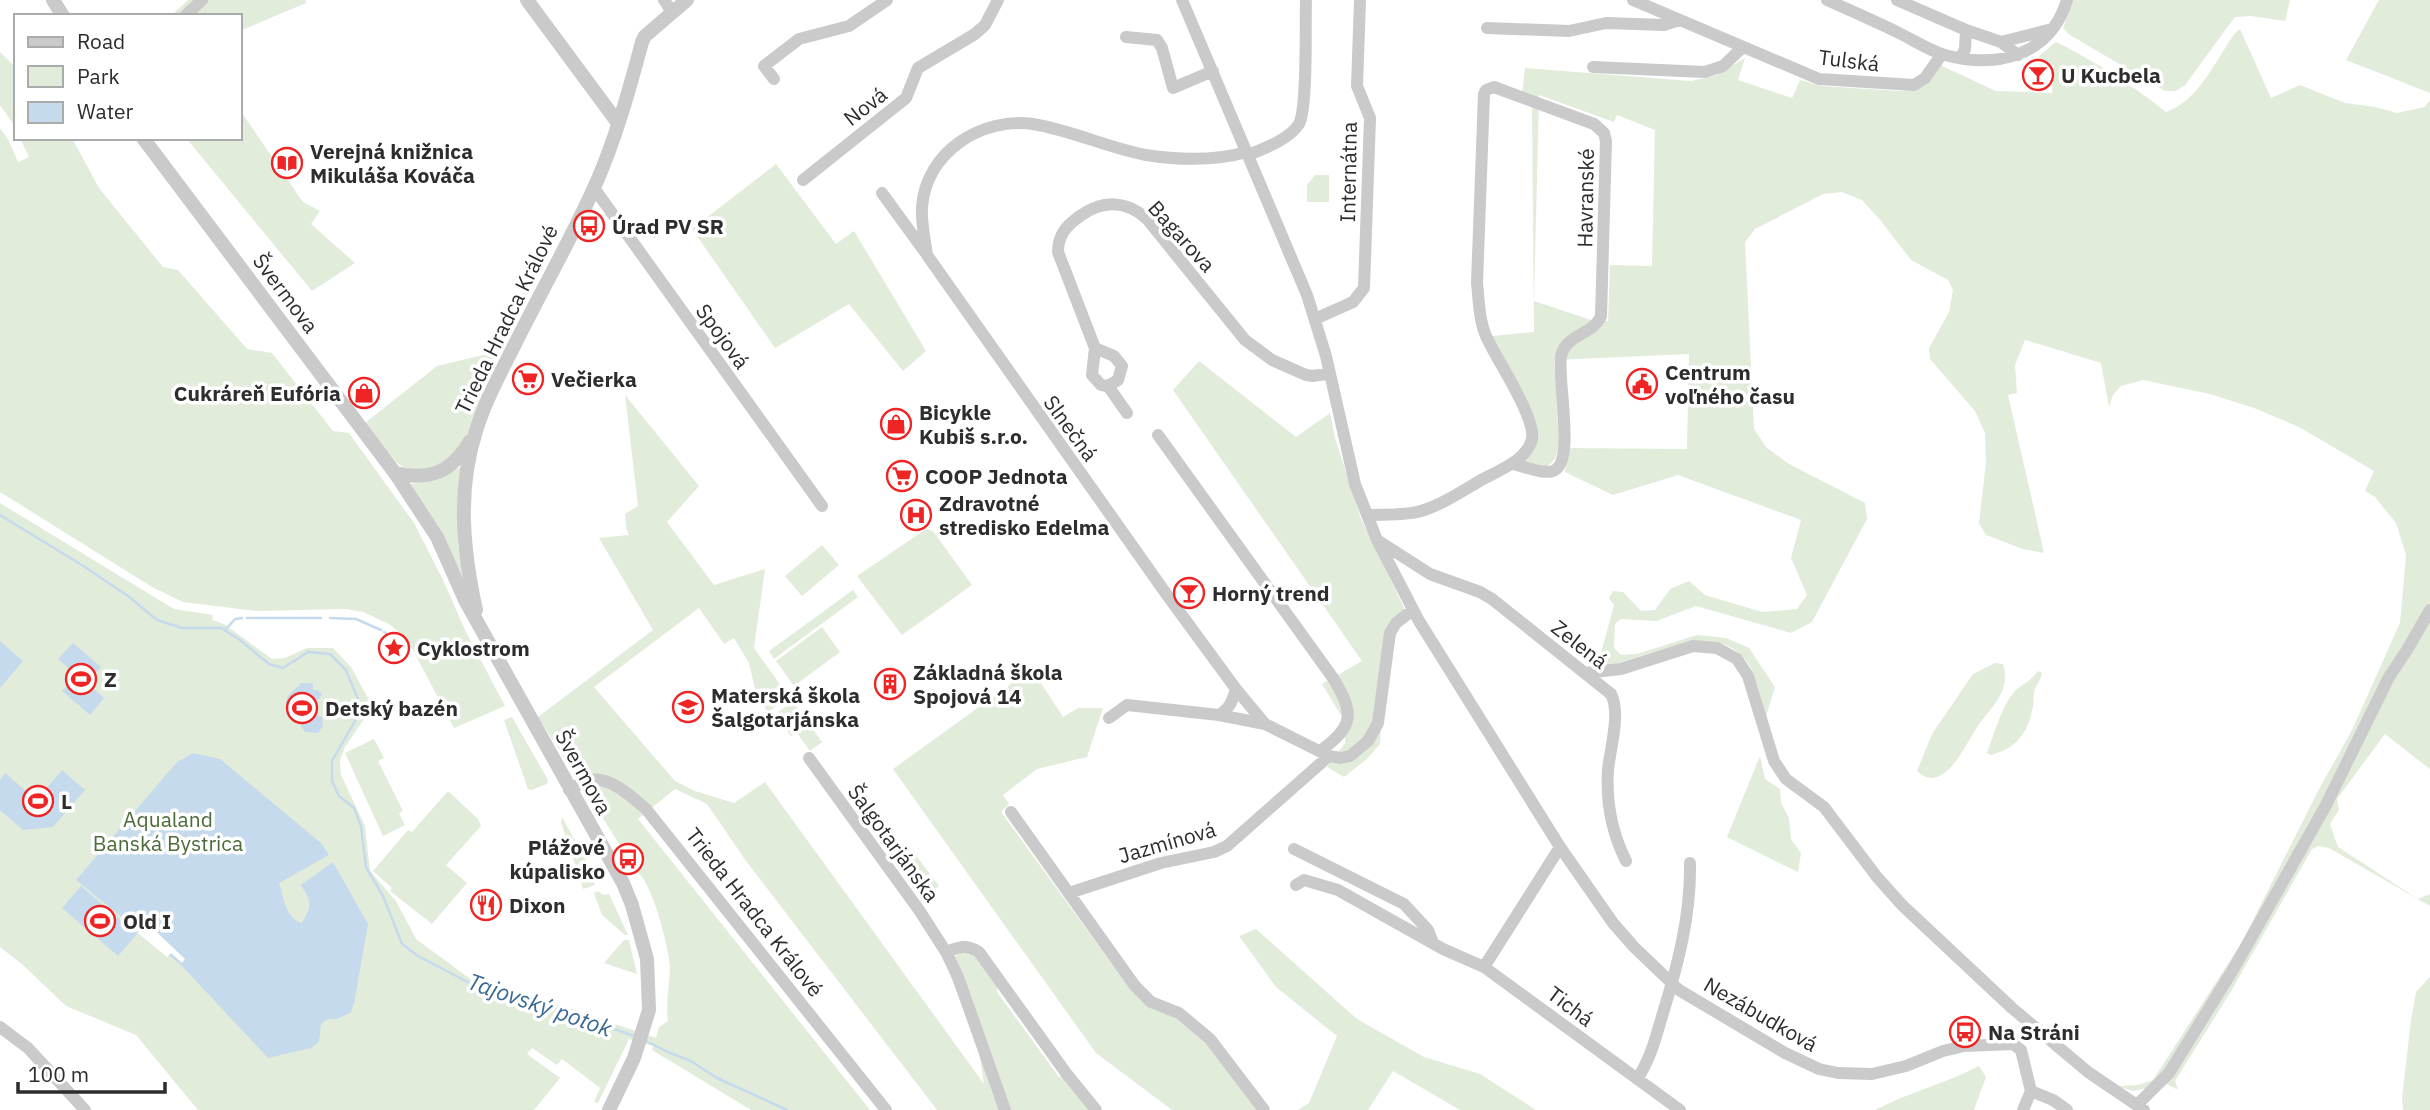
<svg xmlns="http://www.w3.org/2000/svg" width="2430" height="1110" viewBox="0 0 2430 1110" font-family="'IBM Plex Sans',sans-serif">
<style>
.green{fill:#e2ecda;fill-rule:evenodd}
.water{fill:#c5daed}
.pier{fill:#fff}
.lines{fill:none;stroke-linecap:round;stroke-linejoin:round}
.stream{stroke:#c5daed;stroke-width:2.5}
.minor{stroke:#cacaca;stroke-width:12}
.tertiary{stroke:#cacaca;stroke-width:14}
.labels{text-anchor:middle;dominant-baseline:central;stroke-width:7;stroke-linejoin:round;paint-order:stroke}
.street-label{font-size:21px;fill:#2d2d2d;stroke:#fff}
.poi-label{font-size:21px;font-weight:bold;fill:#2d2d2d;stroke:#fff;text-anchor:start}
.park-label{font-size:21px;fill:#4c6b38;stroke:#fff}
.water-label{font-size:23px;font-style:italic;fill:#376994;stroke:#fff}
</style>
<rect width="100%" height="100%" fill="#fff"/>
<path class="green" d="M 188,0 L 305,0 L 306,3 L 240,31 L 240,16 L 171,16 Z
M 2073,0 L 2290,0 L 2285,21 L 2251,16 L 2235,17 L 2185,85 L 2176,91 L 2165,91 L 2070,35 L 2063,28 Z
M 2379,0 L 2430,0 L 2430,93 L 2346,60 Z
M 2240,29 L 2271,98 L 2300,85 L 2345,103 L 2375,107 L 2397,113 L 2425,107 L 2430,100 L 2430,769 L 2385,734 L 2337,799 L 2339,810 L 2330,824 L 2338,847 L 2418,899 L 2430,894 L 2430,906 L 2329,848 L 2319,846 L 2312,849 L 2230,993 L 2175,1081 L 2178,1090 L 2167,1084 L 2133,1091 L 2117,1086 L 2138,1085 L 2153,1080 L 2242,942 L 2318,791 L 2352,730 L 2400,623 L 2406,555 L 2396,523 L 2375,497 L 2365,491 L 2374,471 L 2299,427 L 2254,408 L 2210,394 L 2143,380 L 2121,386 L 2113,395 L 2109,407 L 2101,363 L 2025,340 L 2015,365 L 2017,393 L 2008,395 L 2044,553 L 2023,549 L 1986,535 L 1979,523 L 1986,463 L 1985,433 L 1975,411 L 1930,359 L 1929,348 L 1949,312 L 1953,290 L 1948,280 L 1911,260 L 1881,221 L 1862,200 L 1842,192 L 1823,194 L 1755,229 L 1745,242 L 1754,429 L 1766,447 L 1789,464 L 1865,503 L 1867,519 L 1812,622 L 1791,633 L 1696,606 L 1656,621 L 1621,619 L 1615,624 L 1614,648 L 1621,655 L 1637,654 L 1697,635 L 1726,638 L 1749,648 L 1775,687 L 1766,716 C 1761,700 1757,679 1749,665 C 1719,614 1639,663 1597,668 L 1614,605 L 1609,598 L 1613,591 L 1623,592 L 1641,611 L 1655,610 L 1670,589 L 1689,581 L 1705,595 L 1762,612 L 1797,609 L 1807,595 L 1791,558 L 1801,520 L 1678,475 L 1613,495 L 1565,472 L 1567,448 L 1687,449 L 1689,354 L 1554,360 C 1554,386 1565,434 1556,456 C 1554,462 1549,465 1544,468 L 1524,463 L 1537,432 L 1535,420 L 1492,336 L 1534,332 L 1532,104 L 1521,103 L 1525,68 L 1691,81 L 1715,76 L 1745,58 L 1738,80 L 1792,98 L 1800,80 L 1822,86 L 1900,91 L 1915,90 L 1940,65 L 1996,91 L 2052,93 L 2054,66 L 2041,61 L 2039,56 L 2056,42 C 2095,61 2132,85 2166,112 C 2199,101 2216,59 2235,33 ZM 1539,95 L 1614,122 L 1617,115 L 1655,130 L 1652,266 L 1610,265 L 1608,321 L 1591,320 L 1534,301 Z
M 0,52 L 16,68 L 16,128 L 0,105 Z
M 240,110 L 303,202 L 320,211 L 311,224 L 355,263 L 312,291 L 186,138 L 240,138 Z
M 0,128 L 8,139 L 18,162 L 29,157 L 20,138 L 72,138 L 99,188 L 163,267 L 178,270 L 247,349 L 272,353 L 333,431 L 349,433 L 414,523 L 444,582 L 465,630 L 505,706 L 454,728 L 413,650 L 402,635 L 389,624 L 363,612 L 344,609 L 257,611 L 183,602 L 152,587 L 0,492 Z
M 776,164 L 836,244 L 854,231 L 926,351 L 903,371 L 849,304 L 775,348 L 692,229 Z
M 1315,175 L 1329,175 L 1329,202 L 1307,202 L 1307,185 Z
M 496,352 L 487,372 L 484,393 L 470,429 L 460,450 L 451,459 L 431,469 L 411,470 L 403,467 L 396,462 L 365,423 L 437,366 Z
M 1199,361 L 1296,437 L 1330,413 L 1335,438 L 1361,519 L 1409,618 L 1386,642 L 1380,744 L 1367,759 L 1344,777 L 1327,767 L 1345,743 L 1345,722 L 1322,684 L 1362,661 L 1173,390 Z
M 625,395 L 699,486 L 667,522 L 714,585 L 765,569 L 754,648 L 789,697 L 768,712 L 757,697 L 749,663 L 734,638 L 724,644 L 699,608 L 594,687 L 675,781 L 695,791 L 734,803 L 765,782 L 984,1084 L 978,1046 L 945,962 L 964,951 L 975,956 L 997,986 L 997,992 L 1059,1077 L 1061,1076 L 1089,1110 L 937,1110 L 746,861 L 707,804 L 675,789 L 638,819 L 870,1110 L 751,1110 L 652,1050 L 653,1046 L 629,1039 L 598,1103 L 594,1102 L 600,1088 L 562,1059 L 557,1065 L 532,1048 L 527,1054 L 560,1078 L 534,1110 L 198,1110 L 136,1035 L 66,1006 L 24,966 L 0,947 L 0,503 L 174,609 L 213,615 L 212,620 L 224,624 L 272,659 L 285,658 L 307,648 L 333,648 L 351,667 L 368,698 L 364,719 L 345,747 L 340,760 L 341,775 L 365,826 L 370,871 L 396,901 L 416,939 L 480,986 L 510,991 L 551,1002 L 656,1038 L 659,1027 L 668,1021 C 665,1002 670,984 670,966 C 669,948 652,882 638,873 L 538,717 L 653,630 L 599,538 L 629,535 L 626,528 L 625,514 L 638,506 Z
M 461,467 L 458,542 L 463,577 L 435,523 L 410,484 L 435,480 Z
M 926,529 L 933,531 L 972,585 L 902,635 L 857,576 Z
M 822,545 L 839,565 L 802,596 L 785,576 Z
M 853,590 L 858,597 L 774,659 L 769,651 Z
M 822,627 L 840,652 L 794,686 L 776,661 Z
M 1995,663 L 2003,664 C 2012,695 1988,708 1974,732 C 1963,750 1942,795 1917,771 L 1932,734 L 1973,674 Z
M 1032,669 L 1063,717 L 1078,708 L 1103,708 L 1087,757 L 1037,769 L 1003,795 L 1009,804 L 1001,812 L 1133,993 L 1178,1018 L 1210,1046 L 1257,1110 L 1172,1110 L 1096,1053 L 893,769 Z
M 2038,671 L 2042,673 C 2041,680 2037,683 2035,689 C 2033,694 2034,701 2033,706 C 2028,733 2017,748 1991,755 L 1987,753 C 1994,735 2003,702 2016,690 C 2024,683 2032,680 2038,671 Z
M 793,702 L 822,742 L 810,751 L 797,733 L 791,736 L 775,714 Z
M 512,717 L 548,780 L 547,784 L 531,790 L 528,789 L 504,720 Z
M 374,739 L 384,758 L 378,761 L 403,811 L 399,813 L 405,825 L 383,836 L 345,753 Z
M 1760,756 L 1765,779 L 1780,789 L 1781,803 L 1789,818 L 1791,839 L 1801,853 L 1798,872 L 1727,837 Z
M 448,791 L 478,819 L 481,826 L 446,865 L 467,883 L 432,924 L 390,891 L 392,888 L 373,871 L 408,830 L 412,832 Z
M 562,817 L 588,864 L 595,885 L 583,889 L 561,822 Z
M 915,854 L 939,886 L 928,894 L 904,862 Z
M 598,891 L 603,895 L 609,894 L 628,935 L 625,935 L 602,915 L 594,893 Z
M 1256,929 L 1357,1019 L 1424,1057 L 1480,1074 L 1536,1110 L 1460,1110 L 1393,1071 L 1368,1110 L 1298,1110 L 1309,1103 L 1337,1036 L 1276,987 L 1239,936 Z
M 624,940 L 629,940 L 637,974 L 604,963 Z
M 2430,977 L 2430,1110 L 2403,1110 L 2402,1098 L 2411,1020 L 2416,992 Z
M 1979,1066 L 1986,1077 L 1974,1110 L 1875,1110 C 1909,1092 1945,1084 1979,1066 Z"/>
<path class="water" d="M 0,641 L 23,661 L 0,688 Z
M 73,643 L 101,667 L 87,683 L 104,698 L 90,715 L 62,691 L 76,675 L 58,659 Z
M 301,683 L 313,683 L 313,690 L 318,690 L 322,694 L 319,699 L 314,701 L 313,713 L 322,717 L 323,726 L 318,733 L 305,732 L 301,727 L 301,718 L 286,704 L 287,697 Z
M 193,753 L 220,759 L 321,843 L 329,855 L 279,883 C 284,898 285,918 302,923 C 313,904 311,902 301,885 L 333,862 L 368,924 L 354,1004 L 350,1013 L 337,1019 L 328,1019 L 321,1024 L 319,1042 L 311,1048 L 268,1058 L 181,965 L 76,880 L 177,762 Z
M 62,770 L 85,790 L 53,827 L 23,830 L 0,810 L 0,780 L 5,773 L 27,792 L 45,790 Z
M 81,886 L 137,934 L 118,956 L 62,908 Z"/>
<path class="pier" d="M 147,923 L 185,959 L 182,963 L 171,953 L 167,957 L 138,933 Z"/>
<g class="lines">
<path class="stream" d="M 0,515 L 85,567 L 128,596 L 157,620 L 182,628 L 221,628 L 240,640 L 269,664 L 283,668 L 308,652 L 330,654 L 346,670 L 362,709 L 332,761 L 332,781 L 339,796 L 354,808 L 361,826 L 366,867 L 383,896 L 402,944 L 418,956 L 481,989 L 541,1003 L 637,1037
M 247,618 L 321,618
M 330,618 L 356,619 L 381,630
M 226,629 L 235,619 L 242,618
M 384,632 L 395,640
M 646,1041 L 670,1053 L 689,1060 L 717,1078 L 787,1110"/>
<path class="minor" d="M 664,0 L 672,12
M 1182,0 L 1307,295 L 1326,356 L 1355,484 L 1377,540 L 1419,621 L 1560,847 L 1613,923 L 1634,947 L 1679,990 L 1785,1053 L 1819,1069 L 1838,1073 L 1872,1074 L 1906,1066 L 1943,1051 L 1964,1046 L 2013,1044 L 2021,1050 L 2031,1091 L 2023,1110
M 1633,0 L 1819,79 L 1914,85 L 1925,78 L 1942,54
M 1827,0 C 1852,11 1877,22 1901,34 C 1915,41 1930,51 1945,55 C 1997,69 2050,56 2067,0
M 1897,0 L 1966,30 L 2001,42 L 2018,55
M 185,16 L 202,0
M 1487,28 L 1569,31 L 1606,23 L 1664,25 L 1679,20
M 1126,37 L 1157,40 L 1162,48 L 1173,88 L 1213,71
M 2001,42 L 2052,29
M 1961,58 L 1965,49 L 1966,30
M 1593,67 L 1705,72 L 1723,66 L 1743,47
M 774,79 L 764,66 L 799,39 L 849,26 L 887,0
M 1247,152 C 1215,161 1179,160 1146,155 C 1108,148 1071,130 1033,124 C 981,117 926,152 922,207 C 921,223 925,240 927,255 L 1167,595 L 1236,689 L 1265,724
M 1248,155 C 1263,149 1290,139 1299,124 C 1308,107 1305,24 1306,0
M 803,180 L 906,98 L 918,68 L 975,34 L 985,25 L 998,0
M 594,188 L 822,506
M 882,193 L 925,252
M 1315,319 L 1353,302 L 1364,288 L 1370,118 L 1357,86 L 1360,0
M 1095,348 L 1114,356 L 1122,366 L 1118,380 L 1108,386
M 1127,413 L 1108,386 L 1101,385 L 1092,375 L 1095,348 L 1058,252 C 1058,235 1066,226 1080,216 C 1102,200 1126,200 1147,219 L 1245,340 L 1272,360 L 1306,375 L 1313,376 L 1330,373
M 1158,435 L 1333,678 C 1354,713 1355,726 1320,751
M 1367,515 C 1384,514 1404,516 1421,511 C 1442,505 1464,490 1483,479 C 1500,470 1527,460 1532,439 C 1536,417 1496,359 1486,336 C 1479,320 1479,301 1477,283 L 1484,94 L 1486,90 L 1494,87 L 1594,124 L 1604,133 L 1606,141 L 1601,316 C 1593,335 1565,334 1561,357 C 1557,377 1575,459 1555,470 C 1546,476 1523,466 1513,464
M 1377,540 L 1430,574 L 1480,592 L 1492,599 L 1611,694 C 1621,713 1610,749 1608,770 C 1606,801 1612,833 1626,861
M 1585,673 L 1621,669 L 1693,646 L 1717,648 L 1737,659 L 1748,676 L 1774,761 L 1786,779 L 1824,807 L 1877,877 L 1902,905 L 2012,1008 L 2088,1072 L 2144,1110
M 1219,715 L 1265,724 L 1329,756 L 1341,758 L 1350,756 L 1368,741 L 1378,723 L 1390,633 L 1396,623 L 1413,610
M 1109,718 L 1127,705 L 1219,715 C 1230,708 1232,702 1236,689
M 809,758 L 919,910 L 946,952 L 958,977 L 1005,1110
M 569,790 C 575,787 583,781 590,780 C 610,776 632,797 646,809 L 886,1110
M 1011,812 L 1135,986 L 1151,1002 L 1179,1013 L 1210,1039 L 1264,1110
M 1294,849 L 1404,904 L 1428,930 L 1433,943
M 1296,885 L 1304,880 L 1338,890 L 1443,949 L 1484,967 L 1680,1110
M 1069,893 L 1161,863 L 1214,852 L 1227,846 L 1329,756
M 946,952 C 959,947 966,944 979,952 L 1066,1073 L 1096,1110
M 1484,967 L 1560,847
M 0,1027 L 28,1048 L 85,1110
M 1637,1079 C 1651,1059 1656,1036 1663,1013 C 1678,964 1691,915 1690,863
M 2031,1091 L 2053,1100 L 2067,1110
M 2137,1105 L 2169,1073 L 2234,968 L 2325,807 L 2389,677 L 2407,650 L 2430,610"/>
<path class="tertiary" d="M 53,0 L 63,16
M 527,0 L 618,123
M 143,138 L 395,473 L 437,537 L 465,600 L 623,883 L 632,905 L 647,959 L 649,1010 L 634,1058 L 609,1110
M 395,473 C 430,481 452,472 470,441
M 476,610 C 463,550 457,490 476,431 C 485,401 501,372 515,344 C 541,292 570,241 594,188 C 615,141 629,91 642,42 L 645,36 L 687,0"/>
</g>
<defs>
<g id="bar-ring" transform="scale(1.575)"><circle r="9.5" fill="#fff" stroke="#ef2525" stroke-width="1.5"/><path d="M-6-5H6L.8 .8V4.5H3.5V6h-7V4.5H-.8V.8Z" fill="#ef2525"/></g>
<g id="library-ring" transform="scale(1.575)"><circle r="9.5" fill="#fff" stroke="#ef2525" stroke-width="1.5"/><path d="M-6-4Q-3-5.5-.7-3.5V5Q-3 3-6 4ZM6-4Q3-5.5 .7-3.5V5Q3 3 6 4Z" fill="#ef2525"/></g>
<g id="bus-ring" transform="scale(1.575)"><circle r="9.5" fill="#fff" stroke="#ef2525" stroke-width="1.5"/><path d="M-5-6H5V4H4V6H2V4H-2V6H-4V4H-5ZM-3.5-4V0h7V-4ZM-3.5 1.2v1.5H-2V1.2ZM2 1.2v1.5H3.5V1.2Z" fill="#ef2525"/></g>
<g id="supermarket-ring" transform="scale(1.575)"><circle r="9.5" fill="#fff" stroke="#ef2525" stroke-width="1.5"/><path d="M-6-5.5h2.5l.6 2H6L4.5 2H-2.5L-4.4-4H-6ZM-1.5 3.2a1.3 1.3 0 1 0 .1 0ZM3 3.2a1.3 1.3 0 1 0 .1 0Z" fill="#ef2525"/></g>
<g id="civic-ring" transform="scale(1.575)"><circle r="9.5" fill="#fff" stroke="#ef2525" stroke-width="1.5"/><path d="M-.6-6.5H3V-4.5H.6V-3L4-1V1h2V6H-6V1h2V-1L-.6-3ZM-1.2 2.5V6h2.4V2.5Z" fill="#ef2525"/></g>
<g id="shop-ring" transform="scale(1.575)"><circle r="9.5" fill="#fff" stroke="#ef2525" stroke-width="1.5"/><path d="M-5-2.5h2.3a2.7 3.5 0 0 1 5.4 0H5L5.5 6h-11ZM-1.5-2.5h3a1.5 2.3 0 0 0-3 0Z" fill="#ef2525"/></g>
<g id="hospital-ring" transform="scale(1.575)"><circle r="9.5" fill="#fff" stroke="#ef2525" stroke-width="1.5"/><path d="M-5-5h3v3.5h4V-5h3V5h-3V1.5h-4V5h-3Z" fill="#ef2525"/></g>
<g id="sight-ring" transform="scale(1.575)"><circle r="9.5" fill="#fff" stroke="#ef2525" stroke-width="1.5"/><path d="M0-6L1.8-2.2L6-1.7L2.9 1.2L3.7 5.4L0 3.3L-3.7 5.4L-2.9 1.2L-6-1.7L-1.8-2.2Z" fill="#ef2525"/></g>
<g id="stadium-ring" transform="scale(1.575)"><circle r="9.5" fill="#fff" stroke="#ef2525" stroke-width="1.5"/><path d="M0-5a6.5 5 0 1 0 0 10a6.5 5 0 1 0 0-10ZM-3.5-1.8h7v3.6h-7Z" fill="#ef2525"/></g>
<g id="building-ring" transform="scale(1.575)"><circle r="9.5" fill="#fff" stroke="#ef2525" stroke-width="1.5"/><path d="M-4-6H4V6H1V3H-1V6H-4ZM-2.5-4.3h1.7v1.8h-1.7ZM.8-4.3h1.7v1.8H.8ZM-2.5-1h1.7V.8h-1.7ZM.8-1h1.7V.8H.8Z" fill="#ef2525"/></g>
<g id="school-ring" transform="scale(1.575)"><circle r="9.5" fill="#fff" stroke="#ef2525" stroke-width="1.5"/><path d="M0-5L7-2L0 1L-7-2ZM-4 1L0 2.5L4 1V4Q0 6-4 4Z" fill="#ef2525"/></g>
<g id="restaurant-ring" transform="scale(1.575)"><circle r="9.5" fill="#fff" stroke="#ef2525" stroke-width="1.5"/><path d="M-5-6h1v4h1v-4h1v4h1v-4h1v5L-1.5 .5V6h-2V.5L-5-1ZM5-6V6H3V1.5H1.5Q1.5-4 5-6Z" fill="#ef2525"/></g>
</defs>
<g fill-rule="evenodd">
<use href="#bar-ring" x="2038" y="75"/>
<use href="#library-ring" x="287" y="163"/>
<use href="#bus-ring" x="589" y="226"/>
<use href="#supermarket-ring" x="528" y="379"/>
<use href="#civic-ring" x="1642" y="384"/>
<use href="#shop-ring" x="364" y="393"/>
<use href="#shop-ring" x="896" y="424"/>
<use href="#supermarket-ring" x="902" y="476"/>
<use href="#hospital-ring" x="916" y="515"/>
<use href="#bar-ring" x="1189" y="593"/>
<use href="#sight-ring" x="394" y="648"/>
<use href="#stadium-ring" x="81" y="679"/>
<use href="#building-ring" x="890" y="684"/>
<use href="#school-ring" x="688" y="707"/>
<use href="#stadium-ring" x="302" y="708"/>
<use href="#stadium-ring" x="38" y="801"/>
<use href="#bus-ring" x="628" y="859"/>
<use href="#restaurant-ring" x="486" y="905"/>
<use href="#stadium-ring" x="100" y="921"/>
<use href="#bus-ring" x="1965" y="1032"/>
</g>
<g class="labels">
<g class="street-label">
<text transform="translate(1849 60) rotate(7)">Tulská</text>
<text transform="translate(865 106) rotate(-38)">Nová</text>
<text transform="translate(1348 172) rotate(-89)">Internátna</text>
<text transform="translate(1585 198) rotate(-89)">Havranské</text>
<text transform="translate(1182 236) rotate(48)">Bagarova</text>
<text transform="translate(286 293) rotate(53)">Švermova</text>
<text transform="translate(506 319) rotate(-64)">Trieda Hradca Králové</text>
<text transform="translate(723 336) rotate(54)">Spojová</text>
<text transform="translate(1071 428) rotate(54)">Slnečná</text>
<text transform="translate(1580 644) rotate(38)">Zelená</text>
<text transform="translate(584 772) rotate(61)">Švermova</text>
<text transform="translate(1167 842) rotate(-16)">Jazmínová</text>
<text transform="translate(894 843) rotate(54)">Šalgotarjánska</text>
<text transform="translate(755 912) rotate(52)">Trieda Hradca Králové</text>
<text transform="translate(1571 1006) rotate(37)">Tichá</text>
<text transform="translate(1761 1014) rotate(30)">Nezábudková</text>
</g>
<g class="poi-label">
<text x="2061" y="75">U Kucbela</text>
<text x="310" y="151">Verejná knižnica<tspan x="310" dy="24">Mikuláša Kováča</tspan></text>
<text x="612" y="226">Úrad PV SR</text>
<text x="1665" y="372">Centrum<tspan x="1665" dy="24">voľného času</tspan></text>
<text x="551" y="379">Večierka</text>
<text x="341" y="393" text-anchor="end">Cukráreň Eufória</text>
<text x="919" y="412">Bicykle<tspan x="919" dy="24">Kubiš s.r.o.</tspan></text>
<text x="925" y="476">COOP Jednota</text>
<text x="939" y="503">Zdravotné<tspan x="939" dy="24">stredisko Edelma</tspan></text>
<text x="1212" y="593">Horný trend</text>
<text x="417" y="648">Cyklostrom</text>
<text x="913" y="672">Základná škola<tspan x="913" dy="24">Spojová 14</tspan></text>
<text x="104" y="679">Z</text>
<text x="711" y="695">Materská škola<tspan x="711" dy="24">Šalgotarjánska</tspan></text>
<text x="325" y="708">Detský bazén</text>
<text x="61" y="801">L</text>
<text x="605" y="847" text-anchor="end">Plážové<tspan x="605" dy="24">kúpalisko</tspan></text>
<text x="509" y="905">Dixon</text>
<text x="123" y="921">Old I</text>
<text x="1988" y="1032">Na Stráni</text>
</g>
<g class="park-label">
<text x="168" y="819">Aqualand<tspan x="168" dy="24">Banská Bystrica</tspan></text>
</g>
<g class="water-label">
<text transform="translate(540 1004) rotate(19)">Tajovský potok</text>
</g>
</g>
<rect x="14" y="14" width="228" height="126" fill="#ffffff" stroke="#ababab" stroke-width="2"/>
<rect x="28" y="37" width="35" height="10" fill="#cacaca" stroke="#ababab" stroke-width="2"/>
<text x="77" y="49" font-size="21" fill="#2d2d2d">Road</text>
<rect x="28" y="66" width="35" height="21" fill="#e2ecda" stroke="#ababab" stroke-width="2"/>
<text x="77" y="84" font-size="21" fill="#2d2d2d">Park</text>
<rect x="28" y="102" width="35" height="21" fill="#c5daed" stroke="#ababab" stroke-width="2"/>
<text x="77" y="119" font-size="21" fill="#2d2d2d">Water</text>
<path d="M18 1082v10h147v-10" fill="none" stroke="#2d2d2d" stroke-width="3.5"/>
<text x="28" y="1082" font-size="21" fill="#2d2d2d" stroke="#ffffff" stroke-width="5" paint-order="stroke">100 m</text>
</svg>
